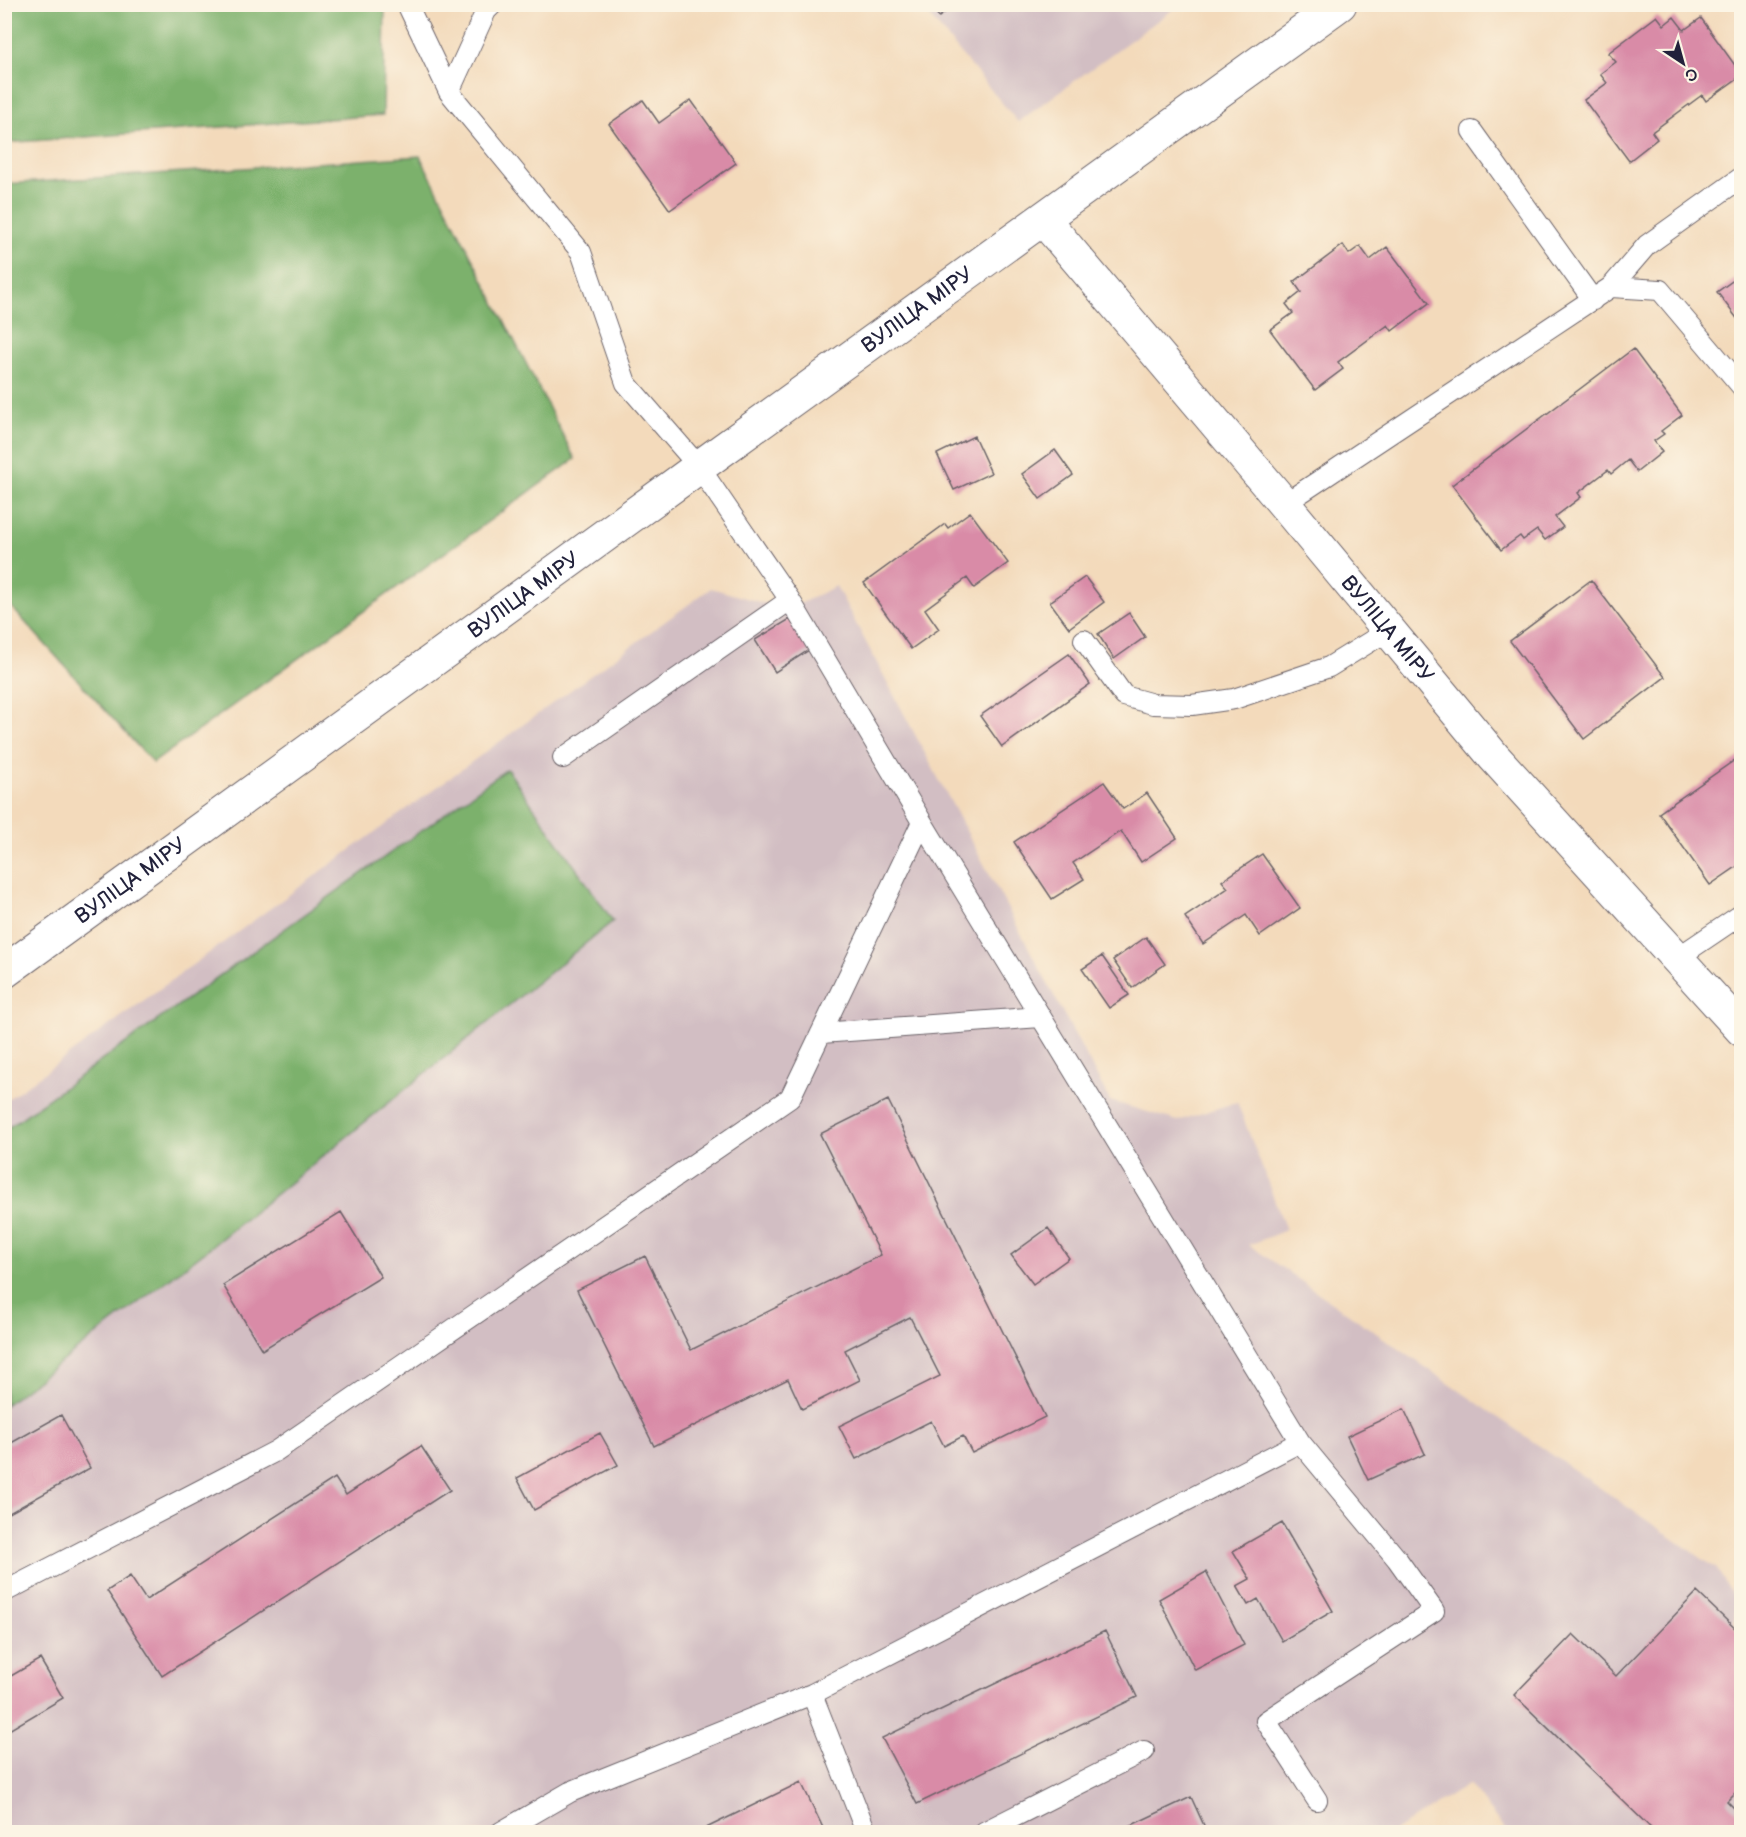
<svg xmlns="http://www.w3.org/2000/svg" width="1746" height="1837" viewBox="0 0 1746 1837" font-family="'Balsamiq Sans',sans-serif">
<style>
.industrial{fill:#d2bec3}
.forest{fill:#7cb16c;stroke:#4f6a54;stroke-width:1.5}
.building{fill:#d98ba7}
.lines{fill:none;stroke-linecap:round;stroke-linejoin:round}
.service-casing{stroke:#6b6268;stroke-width:22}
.tertiary-casing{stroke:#6b6268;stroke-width:35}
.secondary-casing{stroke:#6b6268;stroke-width:35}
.service{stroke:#fff;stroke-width:20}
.tertiary{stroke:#fff;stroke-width:33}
.secondary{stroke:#fff;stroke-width:33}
.labels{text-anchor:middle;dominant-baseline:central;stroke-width:5;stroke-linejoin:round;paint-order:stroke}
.street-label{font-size:21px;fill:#22223b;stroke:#fcf5e5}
</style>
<rect width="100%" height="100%" fill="#fcf5e5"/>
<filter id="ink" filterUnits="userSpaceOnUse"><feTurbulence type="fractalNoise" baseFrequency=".0167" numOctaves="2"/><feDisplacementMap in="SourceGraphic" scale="12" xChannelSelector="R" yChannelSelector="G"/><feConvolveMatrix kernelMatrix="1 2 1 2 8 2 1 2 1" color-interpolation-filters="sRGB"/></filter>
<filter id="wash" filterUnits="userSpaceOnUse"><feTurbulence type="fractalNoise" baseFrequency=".008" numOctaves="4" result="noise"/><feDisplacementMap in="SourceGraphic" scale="24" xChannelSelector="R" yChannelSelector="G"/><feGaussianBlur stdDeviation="1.35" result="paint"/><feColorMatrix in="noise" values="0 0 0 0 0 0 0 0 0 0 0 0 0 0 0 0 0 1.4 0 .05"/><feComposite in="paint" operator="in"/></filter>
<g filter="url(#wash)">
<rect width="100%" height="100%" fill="#f3dabb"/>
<path class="industrial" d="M 920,5 L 1179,5 L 1018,122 Z
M 836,586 L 1110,1101 L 1178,1121 L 1237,1102 L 1286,1230 L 1249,1245 L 1717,1569 L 1736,1601 L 1734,1628 L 1741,1635 L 1741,1832 L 1507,1832 L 1469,1784 L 1393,1832 L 5,1832 L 4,1102 L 711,588 L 787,610 Z"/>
<path class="forest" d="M 5,4 L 385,5 L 383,115 L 5,143 Z
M 420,156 L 575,459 L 153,763 L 5,600 L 5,184 Z
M 507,769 L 613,921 L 212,1246 L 5,1405 L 5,1130 Z"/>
<g id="blocks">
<path class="building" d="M 929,4 L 956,4 L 939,17 Z
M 1657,16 L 1664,25 L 1674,17 L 1684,30 L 1701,18 L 1742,75 L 1706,101 L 1702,95 L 1652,132 L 1657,139 L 1629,161 L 1584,100 L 1607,83 L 1600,74 L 1616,62 L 1608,53 Z
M 643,100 L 659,123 L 691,100 L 736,163 L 670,210 L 609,124 Z
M 1343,245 L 1349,254 L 1360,246 L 1370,260 L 1387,247 L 1429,303 L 1392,331 L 1388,325 L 1338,362 L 1343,369 L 1315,390 L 1270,330 L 1293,313 L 1286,304 L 1301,292 L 1294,282 Z
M 1742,274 L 1742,325 L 1717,292 Z
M 1633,349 L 1682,415 L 1661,431 L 1664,434 L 1654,441 L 1662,452 L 1637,472 L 1628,460 L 1611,474 L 1608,470 L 1578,493 L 1581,497 L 1555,517 L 1563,527 L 1545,540 L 1537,530 L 1523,540 L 1520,536 L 1501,550 L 1452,485 Z
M 974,436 L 991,473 L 954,490 L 937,454 Z
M 1055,450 L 1073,475 L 1040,499 L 1022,474 Z
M 970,512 L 1008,563 L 974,588 L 967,578 L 925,609 L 939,629 L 911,649 L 864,583 L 945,524 L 948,528 Z
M 1085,577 L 1104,602 L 1069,628 L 1050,602 Z
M 1591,580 L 1665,677 L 1584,739 L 1510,641 Z
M 1129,613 L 1145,637 L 1114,659 L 1098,634 Z
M 790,619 L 809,650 L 775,672 L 755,640 Z
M 1069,654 L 1090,684 L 1002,747 L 980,716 Z
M 1742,755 L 1742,863 L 1710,885 L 1659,813 Z
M 1104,782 L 1123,809 L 1147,793 L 1177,838 L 1141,862 L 1121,831 L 1073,863 L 1084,879 L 1052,899 L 1014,842 Z
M 1262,854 L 1300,908 L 1260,936 L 1246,915 L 1203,944 L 1185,917 L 1228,888 L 1222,881 Z
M 1146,937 L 1165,964 L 1132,988 L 1113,960 Z
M 1102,956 L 1129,995 L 1109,1008 L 1082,969 Z
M 888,1100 L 1045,1417 L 972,1453 L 963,1436 L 944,1446 L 931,1421 L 856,1459 L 839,1426 L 940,1376 L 910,1317 L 845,1350 L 860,1380 L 802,1409 L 788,1379 L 654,1446 L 577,1290 L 645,1256 L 691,1350 L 881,1255 L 820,1134 Z
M 341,1212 L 381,1277 L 262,1350 L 223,1285 Z
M 1048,1228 L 1069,1258 L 1033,1284 L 1011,1255 Z
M 1404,1409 L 1425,1454 L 1368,1480 L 1347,1436 Z
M 61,1415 L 90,1468 L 4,1516 L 4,1447 Z
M 600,1433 L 618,1465 L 534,1510 L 517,1478 Z
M 421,1446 L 450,1490 L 162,1676 L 107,1591 L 130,1576 L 146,1600 L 335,1478 L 346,1495 Z
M 1282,1523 L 1333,1611 L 1282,1641 L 1258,1599 L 1248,1605 L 1237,1586 L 1250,1579 L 1233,1551 Z
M 1206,1572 L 1244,1645 L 1195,1670 L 1159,1599 Z
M 1697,1592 L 1742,1635 L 1742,1786 L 1727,1801 L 1742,1816 L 1742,1832 L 1655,1832 L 1514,1695 L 1573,1634 L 1616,1676 Z
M 1105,1631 L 1137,1697 L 917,1804 L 882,1738 Z
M 40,1659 L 63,1698 L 4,1733 L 4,1680 Z
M 801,1782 L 825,1832 L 698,1832 Z
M 1191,1797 L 1207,1832 L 1117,1832 Z"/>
</g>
</g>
<g filter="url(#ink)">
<use href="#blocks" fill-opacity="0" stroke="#6b6268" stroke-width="1.5"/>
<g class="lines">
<g class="service-casing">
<path id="service" d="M 407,4 L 449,92
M 493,4 L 486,11 L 449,92 L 581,252 L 626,383 L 699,467 L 790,600 L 563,758
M 1472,131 L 1593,300
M 1611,287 L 1647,245 L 1742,177
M 1284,504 L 1611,287 L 1660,290 L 1742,387
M 790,600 L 922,822 L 1300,1442 L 1397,1559 L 1434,1611 L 1266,1721 L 1317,1800
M 1084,640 L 1124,696 L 1153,704 L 1192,705 L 1234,699 L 1329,667 L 1389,630
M 1677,958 L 1742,914
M 821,1033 L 1041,1017
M 4,1592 L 276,1451 L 790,1098 L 922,822
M 812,1694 L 866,1832
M 501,1832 L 570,1792 L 812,1694 L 1300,1442
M 984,1832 L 1144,1751"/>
</g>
<g class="tertiary-casing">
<g id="tertiary">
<path id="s1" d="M 1044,220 L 1284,504 L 1494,757 L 1742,1030"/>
</g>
</g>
<g class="secondary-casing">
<g id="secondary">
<path id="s2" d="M 4,972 L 699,467 L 1340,4"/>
</g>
</g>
<use href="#service" class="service"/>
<use href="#tertiary" class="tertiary"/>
<use href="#secondary" class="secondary"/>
</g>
</g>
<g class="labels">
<g class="street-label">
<text stroke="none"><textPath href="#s2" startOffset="1128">ВУЛІЦА МІРУ</textPath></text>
<text stroke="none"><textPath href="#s2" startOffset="642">ВУЛІЦА МІРУ</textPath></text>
<text stroke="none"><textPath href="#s1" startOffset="534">ВУЛІЦА МІРУ</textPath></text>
<text stroke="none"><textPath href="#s2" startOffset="156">ВУЛІЦА МІРУ</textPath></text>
</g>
</g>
<rect width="1746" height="1837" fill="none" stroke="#fcf5e5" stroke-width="24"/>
<g transform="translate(1683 63) rotate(144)" stroke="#fcf5e5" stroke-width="4.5" paint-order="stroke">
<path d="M0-4.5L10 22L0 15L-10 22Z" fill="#22223b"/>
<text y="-9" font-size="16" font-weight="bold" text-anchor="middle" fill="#22223b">С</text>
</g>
</svg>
